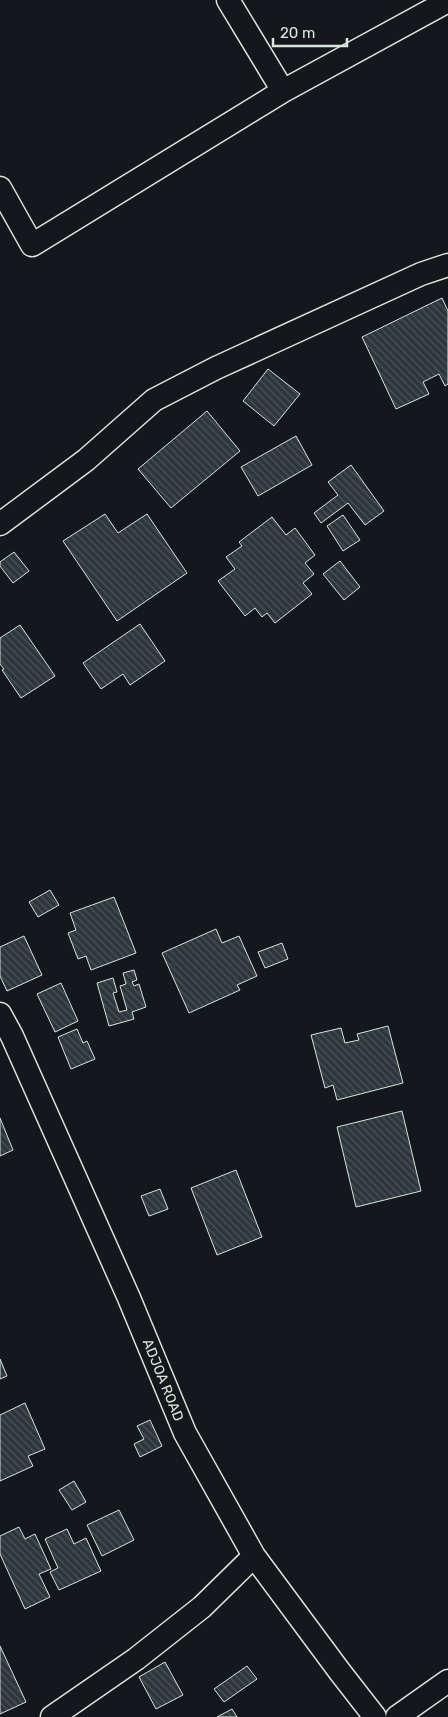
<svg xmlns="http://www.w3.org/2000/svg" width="448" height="1717" viewBox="0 0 448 1717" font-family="Rubik,sans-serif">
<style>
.building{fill:url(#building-back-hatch);stroke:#d8e6dc}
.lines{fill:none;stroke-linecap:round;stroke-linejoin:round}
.street-casing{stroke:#d8e6dc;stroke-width:25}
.street{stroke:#14181c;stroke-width:22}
.labels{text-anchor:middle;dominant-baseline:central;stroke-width:4;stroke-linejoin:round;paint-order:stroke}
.street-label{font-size:14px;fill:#d8e6dc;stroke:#14181c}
</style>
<defs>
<pattern id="building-back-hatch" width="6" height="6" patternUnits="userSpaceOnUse" patternTransform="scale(1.25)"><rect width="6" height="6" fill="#2c363c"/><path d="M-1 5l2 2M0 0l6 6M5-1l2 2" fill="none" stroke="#4a5358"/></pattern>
</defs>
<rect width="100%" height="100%" fill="#14181c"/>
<path class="building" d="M 442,298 L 448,311 L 448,384 L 445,386 L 439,374 L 423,382 L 429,394 L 396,409 L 362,337 Z
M 268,369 L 300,394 L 274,426 L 243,401 Z
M 207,411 L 240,451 L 171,508 L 138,469 Z
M 296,436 L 312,465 L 258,496 L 241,467 Z
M 351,465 L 384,511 L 365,525 L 348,503 L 321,523 L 314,513 L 338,495 L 328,482 Z
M 105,514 L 118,533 L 147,514 L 187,573 L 117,621 L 63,541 Z
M 343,515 L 360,540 L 343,551 L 327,526 Z
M 272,517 L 286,535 L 295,528 L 315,555 L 305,563 L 314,574 L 303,583 L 312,594 L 275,623 L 267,613 L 262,617 L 255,608 L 245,616 L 218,581 L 235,569 L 226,557 L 242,546 L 239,542 Z
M 14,552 L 29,571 L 13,583 L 0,566 L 0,562 Z
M 340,561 L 360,587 L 344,600 L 323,574 Z
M 140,624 L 165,661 L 130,685 L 123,674 L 101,689 L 83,663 Z
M 20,625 L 55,676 L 21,698 L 2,670 L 4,669 L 0,664 L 0,638 Z
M 50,890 L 59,905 L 38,917 L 29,902 Z
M 114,897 L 136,953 L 91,970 L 86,956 L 78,959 L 68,933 L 76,930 L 70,913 Z
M 216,929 L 222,943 L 239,936 L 257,976 L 237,985 L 240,990 L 189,1013 L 162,953 Z
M 24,936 L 42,975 L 7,991 L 0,976 L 0,947 Z
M 282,943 L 288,959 L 265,968 L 258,952 Z
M 134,970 L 137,980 L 132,982 L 134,986 L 139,984 L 146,1007 L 132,1012 L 134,1019 L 109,1026 L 97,983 L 113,978 L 117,992 L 113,993 L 119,1012 L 127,1010 L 120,986 L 126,984 L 123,973 Z
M 61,983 L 78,1021 L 55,1032 L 37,994 Z
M 388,1026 L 403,1083 L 337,1100 L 333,1085 L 325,1088 L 311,1035 L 341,1028 L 345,1043 L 359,1040 L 357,1034 Z
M 77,1029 L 83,1043 L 87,1041 L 95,1059 L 71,1069 L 58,1037 Z
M 402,1111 L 421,1191 L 356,1207 L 337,1127 Z
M 0,1118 L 13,1150 L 0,1156 Z
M 236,1170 L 262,1237 L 217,1255 L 191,1188 Z
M 160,1189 L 168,1209 L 149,1216 L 141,1196 Z
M 0,1359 L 7,1376 L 0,1379 Z
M 25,1403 L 45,1449 L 28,1456 L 33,1466 L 0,1481 L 0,1415 Z
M 150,1420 L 162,1446 L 140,1457 L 134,1444 L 144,1439 L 137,1426 Z
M 74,1481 L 86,1502 L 72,1510 L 59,1490 Z
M 119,1510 L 134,1540 L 102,1556 L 87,1525 Z
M 19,1527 L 25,1539 L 35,1534 L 51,1569 L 39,1574 L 50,1597 L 25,1609 L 0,1554 L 0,1536 Z
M 67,1529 L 74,1544 L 86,1538 L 101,1571 L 59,1590 L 50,1572 L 58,1568 L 45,1539 Z
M 0,1646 L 26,1702 L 0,1714 Z
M 165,1662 L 183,1695 L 156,1709 L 139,1677 Z
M 247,1666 L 257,1679 L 224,1702 L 214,1689 Z
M 232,1709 L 237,1717 L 217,1717 Z"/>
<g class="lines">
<g class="street-casing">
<path id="street" d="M 228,0 L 283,91
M 0,188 L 32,245 L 283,91 L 448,1
M 0,524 L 86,460 L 154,400 L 216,368 L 421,274 L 448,265
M 0,1014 L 12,1036 L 129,1298 L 185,1433 L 254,1556 L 340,1672 L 375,1717
M 52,1717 L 136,1659 L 202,1607 L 254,1556
M 397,1717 L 448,1681"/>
</g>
<use href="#street" class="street"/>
</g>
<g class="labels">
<g class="street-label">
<text transform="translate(163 1380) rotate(68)">ADJOA ROAD</text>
</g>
</g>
<path d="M273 38v8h74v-8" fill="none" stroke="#d8e6dc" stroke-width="2.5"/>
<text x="280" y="38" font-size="15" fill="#d8e6dc" stroke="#14181c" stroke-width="4" paint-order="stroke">20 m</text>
</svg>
